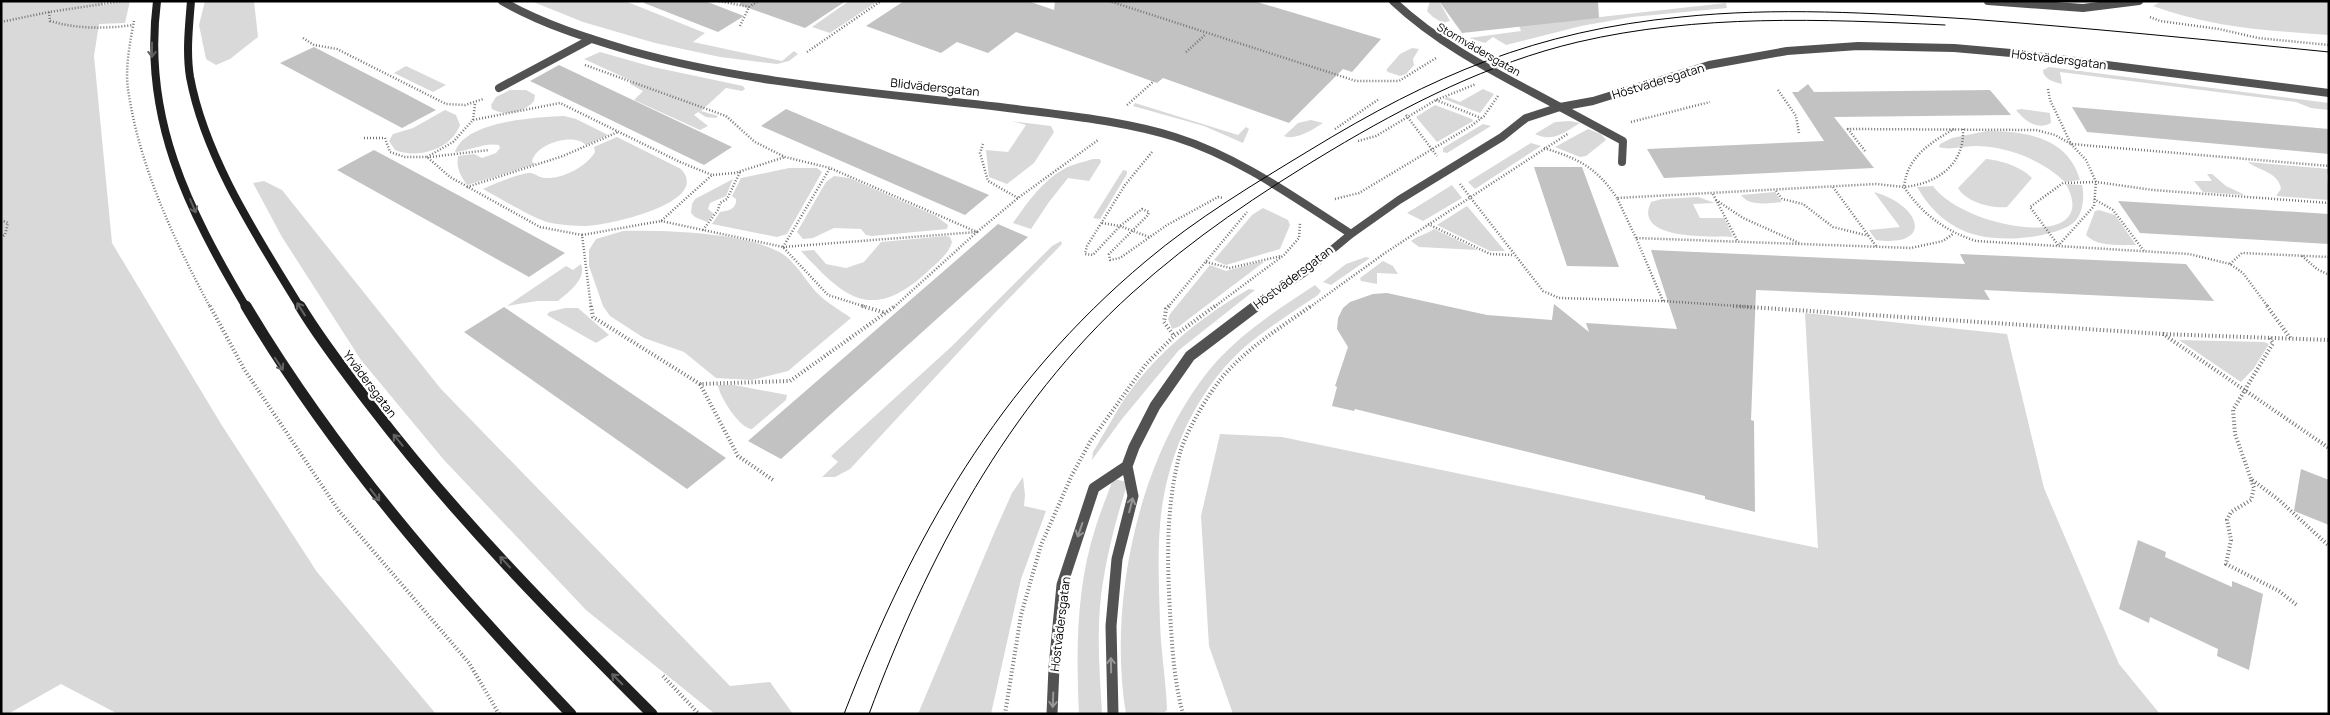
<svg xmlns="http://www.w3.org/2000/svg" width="2330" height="715" viewBox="0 0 2330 715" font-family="Manrope,sans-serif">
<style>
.green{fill:#d9d9d9}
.building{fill:#c2c2c2}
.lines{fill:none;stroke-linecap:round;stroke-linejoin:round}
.highway-tunnel{stroke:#d9d9d9;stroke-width:12;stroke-dasharray:12 6;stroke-linecap:butt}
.path-far1{stroke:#747474;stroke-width:2.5;stroke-dasharray:1 2;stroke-linecap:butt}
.path{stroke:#747474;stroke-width:4;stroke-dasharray:1 2.5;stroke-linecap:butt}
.lane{stroke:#525252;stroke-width:8}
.street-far1{stroke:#525252;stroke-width:8}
.street{stroke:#525252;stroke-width:11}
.secondary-far1{stroke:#1f1f1f;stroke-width:8}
.secondary{stroke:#1f1f1f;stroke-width:11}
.tram{stroke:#000;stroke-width:1}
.oneway{stroke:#626262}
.oneway2{stroke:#979797}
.labels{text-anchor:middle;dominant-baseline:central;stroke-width:4.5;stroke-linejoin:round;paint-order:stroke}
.far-street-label{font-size:11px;fill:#000;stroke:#fff}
.street-label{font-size:12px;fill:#000;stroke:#fff}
</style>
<rect width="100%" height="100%" fill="#fff"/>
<path class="green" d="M 1,1 L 103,1 L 103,5 L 130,1 L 125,23 L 99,24 L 94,56 L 112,243 L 221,424 L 317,572 L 436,714 L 118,714 L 61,684 L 8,714 L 1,714 Z
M 205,1 L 254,1 L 258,37 L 230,59 L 216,65 L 206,59 L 199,25 Z
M 531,1 L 625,1 L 705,33 L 693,42 L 782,61 L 794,51 L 798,54 L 789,61 L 777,64 L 720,57 L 655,43 L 583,22 Z
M 849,1 L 878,1 L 830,33 L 812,27 Z
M 1430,1 L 1439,1 L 1450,21 L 1443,23 L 1433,17 L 1427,11 Z
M 2162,1 L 2329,1 L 2329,35 C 2270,31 2208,27 2153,6 Z
M 1726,3 L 1727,8 L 1632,17 L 1581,26 L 1506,45 L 1493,37 L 1485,43 L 1469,38 L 1521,31 L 1519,26 Z
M 1412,48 L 1419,49 L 1413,59 L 1414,65 L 1406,74 L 1400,76 L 1388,72 L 1386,70 L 1400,54 Z
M 600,52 L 653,67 L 743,86 L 745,89 L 742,91 L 726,88 L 701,111 L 718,116 L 716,118 L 706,117 L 698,112 L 694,115 L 708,126 L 700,130 L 634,100 L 643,91 L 630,84 L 632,81 L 584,59 Z
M 406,66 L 446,85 L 433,92 L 394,73 Z
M 2049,67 L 2329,103 L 2329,110 L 2311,108 L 2296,102 L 2060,72 L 2062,84 C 2054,82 2043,79 2043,70 Z
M 1483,89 L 1494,94 L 1480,113 L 1444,99 L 1447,97 L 1460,102 Z
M 510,90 L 526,90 L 535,95 L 534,101 C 525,112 505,117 492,109 L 491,105 L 496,97 Z
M 1135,103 L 1238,135 L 1246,127 L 1249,129 L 1243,143 L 1204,126 L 1133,106 Z
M 1435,105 L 1472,119 L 1473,121 L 1437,142 L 1416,117 Z
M 2021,109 L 2050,113 L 2051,123 C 2037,131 2024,120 2016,110 Z
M 445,110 L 456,115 L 460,125 C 451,150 417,159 395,150 L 389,141 L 393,134 L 413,128 Z
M 564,116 L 576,119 L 608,135 L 586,145 C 573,132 535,144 532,162 L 536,164 L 467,185 C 460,175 456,168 458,156 L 474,154 L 482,158 L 496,153 L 500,148 L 499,145 C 485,142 469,151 455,152 C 465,121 537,117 564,116 Z
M 1311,120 L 1323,123 C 1314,129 1295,141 1284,136 L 1298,123 Z
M 1011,121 L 1051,126 L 1054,132 L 1034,163 L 1007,184 L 989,177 L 986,150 L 1008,152 L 1026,125 Z
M 1570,121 L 1580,123 C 1565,132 1553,143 1535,134 L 1555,122 Z
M 1483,124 L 1491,126 L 1447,153 L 1443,152 L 1443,148 Z
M 1588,129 L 1601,134 L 1606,140 L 1586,156 L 1580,157 L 1555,147 Z
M 1987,131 C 2025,131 2068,137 2080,180 L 2065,182 C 2042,160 2009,147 1978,146 C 1965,145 1951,151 1939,147 L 1940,144 L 1952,138 Z
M 617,137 L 681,169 C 713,203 605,226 585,226 C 574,226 562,225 551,223 C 537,221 498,197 483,189 C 491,185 522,172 531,173 C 536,174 540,178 545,178 C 563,179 586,167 595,152 L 594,147 Z
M 1531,143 L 1541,146 L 1475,189 L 1468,182 Z
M 1093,159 L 1100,159 L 1101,162 L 1089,181 L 1068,178 L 1049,202 L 1031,229 L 1013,223 C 1027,203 1042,181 1064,169 C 1072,164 1084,162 1093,159 Z
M 1986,159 C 2000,160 2022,167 2032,178 L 2007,207 C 1992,209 1966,202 1958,188 Z
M 2248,162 L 2329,169 L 2327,176 L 2329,200 L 2276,196 L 2281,189 C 2279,172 2257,170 2248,162 Z
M 789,168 L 817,168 L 822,172 L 787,234 L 777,237 L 712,224 L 720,212 C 728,211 737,209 736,199 L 732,196 L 741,178 Z
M 1123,170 L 1127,171 L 1127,174 L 1100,219 L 1093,218 Z
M 2207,174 L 2212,174 L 2226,186 L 2245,195 L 2203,192 L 2194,181 L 2212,181 Z
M 834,176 L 849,178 L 936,216 L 948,225 L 947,229 L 872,236 L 866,235 L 861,229 L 834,228 L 813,238 L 803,239 L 797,232 L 826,182 Z
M 733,179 L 726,196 L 710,203 L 708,209 L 714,214 L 707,222 L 695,217 L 691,213 L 692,204 L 695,199 Z
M 264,181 L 282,190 L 441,389 L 730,686 L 770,682 L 793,714 L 715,714 L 586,610 L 444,460 L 361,360 L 282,237 L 253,183 Z
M 2066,184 L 2082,185 C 2085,198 2083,219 2069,226 C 2042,240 1991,243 1964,231 C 1943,222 1928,206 1917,187 L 1933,186 C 1962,228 2104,254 2066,184 Z
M 1452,185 L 1462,198 L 1423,221 L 1407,213 Z
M 1775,192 L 1782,202 C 1768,203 1750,207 1741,195 Z
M 1874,192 C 1923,206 1933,248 1876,240 L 1869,230 L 1900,227 Z
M 1698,197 L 1715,203 L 1693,204 L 1700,218 L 1724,218 L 1733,237 C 1713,236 1632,241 1651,202 L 1662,199 Z
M 1467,206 L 1505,251 L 1490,251 L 1437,225 Z
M 1263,208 L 1288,220 L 1290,225 L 1280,249 L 1226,265 L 1214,260 L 1252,215 Z
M 2099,210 L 2115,215 L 2136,245 C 2121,245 2097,247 2086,235 L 2087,232 L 2095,211 Z
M 1434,229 L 1478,250 L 1419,247 L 1411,241 C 1419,235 1427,234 1434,229 Z
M 623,231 C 661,230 759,232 788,258 C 799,268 807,282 817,293 C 827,303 840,310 851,318 L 788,371 L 752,380 L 716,378 L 684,352 L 644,338 L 610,316 L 603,306 L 589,266 L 589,250 L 596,239 Z
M 946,236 L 950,237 L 952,242 C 948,256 935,264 925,274 C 870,323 843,296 801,251 L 814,250 L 826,264 L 846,268 L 864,262 L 881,242 Z
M 1061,241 L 1062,244 L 1060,246 L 993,315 L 850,469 L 835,477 L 822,477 L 838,462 L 831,456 L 951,347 L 1052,246 Z
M 1366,257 L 1370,258 L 1331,285 L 1323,282 L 1346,264 Z
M 1383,261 L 1393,266 L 1398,274 L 1377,273 L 1377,284 L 1361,281 L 1360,278 Z
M 1259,262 L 1264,262 L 1178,327 L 1172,329 L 1168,319 L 1170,314 L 1210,265 L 1226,271 Z
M 581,264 C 587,279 568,293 558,301 L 537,301 L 507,306 L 566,266 L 573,270 Z
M 1315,285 L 1321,291 L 1318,295 C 1294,311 1269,327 1247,345 C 1203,383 1175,438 1164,495 C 1156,536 1159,581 1160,623 C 1161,652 1166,681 1167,710 L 1165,712 L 1126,714 C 1107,601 1140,449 1216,362 C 1244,331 1280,308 1315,285 Z
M 1249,289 L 1255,290 L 1179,350 L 1122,419 L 1092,460 L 1093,452 C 1102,437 1111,421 1120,406 C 1152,356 1199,318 1249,289 Z
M 565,308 L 578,308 L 609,335 L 596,343 L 547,315 L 549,312 Z
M 1805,313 L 2007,334 L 2044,488 L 2119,664 L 2160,714 L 1233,714 L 1209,646 L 1201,516 L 1220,434 L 1282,437 L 1818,548 Z
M 2179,340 L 2264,342 L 2269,344 L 2254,368 L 2241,382 Z
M 718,385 L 734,385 L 787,395 L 786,400 L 752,429 C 740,429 719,396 718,385 Z
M 1023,477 L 1025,495 L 1024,506 L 1046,511 L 1021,579 L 991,714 L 918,714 L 995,531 L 1012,493 Z
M 1113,479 L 1128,482 C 1115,522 1104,564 1100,606 C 1097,642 1100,678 1102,714 L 1079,714 C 1076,651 1076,587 1096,526 C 1101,510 1108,494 1113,479 Z"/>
<path class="building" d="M 645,1 L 705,1 L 744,16 L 718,32 L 644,3 Z
M 740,1 L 846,1 L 805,28 L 740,5 Z
M 904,1 L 1028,1 L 1054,10 L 1055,1 L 1254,1 L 1381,39 L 1352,72 L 1343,69 L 1289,123 L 1163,78 L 1157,83 L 1016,32 L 988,53 L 957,42 L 941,53 L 866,26 Z
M 1439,1 L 1598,1 L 1599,18 L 1462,33 Z
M 314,47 L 404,93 L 436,110 L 402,128 L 280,63 Z
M 559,65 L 732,147 L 704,165 L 530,81 Z
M 1808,84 L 1814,92 L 1990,90 L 2011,115 L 1834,117 L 1874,168 L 1664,178 L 1647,149 L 1824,141 L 1792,92 L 1798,92 Z
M 2072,107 L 2329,129 L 2329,154 L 2087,132 Z
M 786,109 L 989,195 L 965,215 L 761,126 Z
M 374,150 L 484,209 L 565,253 L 529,277 L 337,170 Z
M 1534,167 L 1582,167 L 1619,267 L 1567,266 Z
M 2118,201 L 2329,214 L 2329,244 L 2140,233 Z
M 998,224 L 1028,237 L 781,459 L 748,441 Z
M 1651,250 L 1965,264 L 1960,254 L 2186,264 L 2214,301 L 1984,290 L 1990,300 L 1756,290 L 1751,420 L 1754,421 L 1755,512 L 1705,499 L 1705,496 L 1355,409 L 1354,411 L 1332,406 L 1337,387 L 1335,386 L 1348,347 L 1337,329 L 1338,318 L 1343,308 L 1350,302 L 1373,294 L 1387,293 L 1487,315 L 1552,320 L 1554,304 L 1589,332 L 1586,323 L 1677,329 Z
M 504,307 L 678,425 L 726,458 L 687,489 L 464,332 Z
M 2301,469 L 2329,480 L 2329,525 L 2294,511 Z
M 2138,540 L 2166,552 L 2165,557 L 2232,587 L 2232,581 L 2263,594 L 2249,670 L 2217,656 L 2218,649 L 2150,617 L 2149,623 L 2119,609 Z"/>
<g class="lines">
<path class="highway-tunnel" d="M 1,73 L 6,59 L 15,1"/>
<path class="path-far1" d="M 719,1 L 749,7
M 1109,1 L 1356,81 L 1399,81 L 1436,58
M 49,12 L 50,21 C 77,29 105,29 133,25
M 2150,17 L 2160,21 L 2219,29 L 2258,38 L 2329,45
M 134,21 C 130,42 125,68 128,89 C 139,166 174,240 210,307
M 1,22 L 49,12 L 123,1
M 740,26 L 749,7 L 758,1
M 303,38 L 314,45 L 337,49 L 446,104 L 465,105 L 483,99
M 807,52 L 881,1
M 1186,52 L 1206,34
M 585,65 L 726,116 L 755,142 L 785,157 L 830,168 L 977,232 L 894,307
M 2048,89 L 2050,100 L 2071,144 L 2086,160 L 2096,182 L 2094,206 L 2059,245
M 1778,90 L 1796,116 L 1799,133
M 1436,100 L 1481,118
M 1127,105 L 1154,81
M 1406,115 L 1437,156
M 473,120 L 475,104
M 1631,122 L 1710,102
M 1335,129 L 1379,99
M 1963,129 C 1965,165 1936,184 1904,187 C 1922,214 1945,231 1976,241 L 2189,254 L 2230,264 L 2243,273 L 2268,307
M 364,138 L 385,138 L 390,152 L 405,157 L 427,157 L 450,177 L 540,227 L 582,235 L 591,307
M 1358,141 L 1376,136 L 1436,100 L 1476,84
M 983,144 L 980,153 L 988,181 L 1018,198
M 1544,148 C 1579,159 1596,167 1617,198
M 1865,151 L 1848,129 L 2036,130 L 2055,135 L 2071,144 L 2329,166
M 1152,152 L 1125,185 L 1087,246 L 1085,254 L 1093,255 L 1120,226 L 1142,209 L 1149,212 L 1148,215 L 1109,254 L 1110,260 L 1120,258 L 1167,225 L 1218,197 L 1223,198
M 427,157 L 453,142 L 473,120 L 560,103 L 680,162 L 712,175
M 430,157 L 489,150
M 1460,184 L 1543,291 L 1559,298 L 1663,301 L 1752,307
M 467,187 L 563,156 L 618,132
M 1833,187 L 1876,246
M 1776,191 L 1782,199 L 1803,204 L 1833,227 L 1869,236
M 1713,194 L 1738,242
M 1335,199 L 1359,193 L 1471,126 L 1484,116 L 1498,96
M 2094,199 L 2113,210 L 2144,251
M 1716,200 L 1743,218 L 1799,243
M 1,220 L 8,223 L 5,235 L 1,237
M 661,221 L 783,247 L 828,295 L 866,307
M 1102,223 L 1120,226 L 1149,237
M 1428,224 L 1490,254 L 1512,255
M 703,230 L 718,210 L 720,203 L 727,199 L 740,172
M 582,235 L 661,221 L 712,175 L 735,173 L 785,157
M 1636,238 L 1617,198 L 1876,184 L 1904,187 C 1907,157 1930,143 1954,129
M 2058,245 L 2030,207 L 2063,183 L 2096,182 L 2153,190 L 2329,203
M 783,247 L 977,232 L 1018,198 L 1098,140
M 783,247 L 830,168
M 2302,256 L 2317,269 L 2329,275
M 1206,262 L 1230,268 L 1281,256
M 2230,264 L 2242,253 L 2329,257
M 1663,301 L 1636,238 L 1911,248 L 1943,241 L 1953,234
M 1168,307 L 1247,212
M 1214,307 L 1284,255 L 1299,238 L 1300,223
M 1310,307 L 1385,253 L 1569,133"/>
<path class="path" d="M 210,306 L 244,369 L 339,511 L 469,663 L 499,714
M 591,306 L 593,317 L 700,384 L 790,381 L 895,306
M 862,306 L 886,313
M 1169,306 L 1166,309 L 1164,322 L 1174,336
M 1733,306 L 2163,334 L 2329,448
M 2267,306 L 2291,339
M 2163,334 L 2329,340
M 2270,338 L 2273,343 L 2233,410 L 2235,434 L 2251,479 L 2279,500 L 2329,546
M 700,384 L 738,456 L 773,480
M 2251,480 L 2254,488 L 2251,500 L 2231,512 L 2227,520 L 2231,540 L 2226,564 L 2279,591 L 2298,606
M 663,676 L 699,714
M 1005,714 L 1021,615 L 1041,545 L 1072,475 L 1090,442 L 1146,364 L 1174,336 L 1215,306
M 1183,714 C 1174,681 1172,646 1170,612 C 1167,559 1166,505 1180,453 C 1185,434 1207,396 1220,380 C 1245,349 1280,328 1311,306"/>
<path class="lane" d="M 499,88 L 591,39
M 1560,107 L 1623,141 L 1622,162"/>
<path class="street-far1" d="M 502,1 C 542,24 587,38 631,51 C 757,86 888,93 1016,109 C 1069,116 1124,121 1175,137 C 1239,157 1295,198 1351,234
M 1393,1 C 1442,47 1501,75 1560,107
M 1988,1 L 2083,8 L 2139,1
M 1254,307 L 1305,272 L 1351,234 L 1399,200 L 1502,137 L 1526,118 L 1560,107 L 1593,101 L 1709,65 L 1787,51 L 1858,46 L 1954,48 L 2011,53 L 2329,93"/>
<path class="street" d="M 1052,714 L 1054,667 L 1062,585 L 1094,488 L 1127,466
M 1113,714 L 1111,626 L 1117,559 L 1133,496 L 1127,466 L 1134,447 L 1155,406 L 1190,356 L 1256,306"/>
<path class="secondary-far1" d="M 157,1 C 142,118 188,209 246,307
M 191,1 C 189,26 186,52 190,77 C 205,158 258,238 300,307"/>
<path class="secondary" d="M 246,306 C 336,457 450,587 571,714
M 300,306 C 321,341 347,374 372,407 C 456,517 554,616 652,714"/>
<path class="tram" d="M 844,714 C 913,536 998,385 1146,261 C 1197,218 1254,184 1310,150 C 1433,75 1536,31 1681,17 C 1776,7 1873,13 1969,19 C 2089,28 2209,40 2329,52
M 869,714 C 927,558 1007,406 1132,293 C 1193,238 1260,193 1330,151 C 1407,105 1489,63 1578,42 C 1698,14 1822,19 1945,25"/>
</g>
<defs><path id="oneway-shaft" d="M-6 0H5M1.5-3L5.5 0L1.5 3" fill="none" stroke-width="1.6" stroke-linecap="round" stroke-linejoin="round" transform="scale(1.25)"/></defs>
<g class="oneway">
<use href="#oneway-shaft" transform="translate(152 50) rotate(90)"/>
<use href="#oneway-shaft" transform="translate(193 206) rotate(67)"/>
<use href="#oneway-shaft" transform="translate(301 309) rotate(-122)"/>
<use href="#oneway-shaft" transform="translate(279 364) rotate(56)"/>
<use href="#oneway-shaft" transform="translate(398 440) rotate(-129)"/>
<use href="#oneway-shaft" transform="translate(375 495) rotate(52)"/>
<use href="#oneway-shaft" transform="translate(505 562) rotate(-133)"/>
<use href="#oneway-shaft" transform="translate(617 679) rotate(-135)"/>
</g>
<g class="oneway2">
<use href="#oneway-shaft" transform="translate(1131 505) rotate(-76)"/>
<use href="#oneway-shaft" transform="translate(1080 530) rotate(109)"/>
<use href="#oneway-shaft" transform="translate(1111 665) rotate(-91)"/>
<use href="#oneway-shaft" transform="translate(1053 700) rotate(92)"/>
</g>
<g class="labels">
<g class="far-street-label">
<text transform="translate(1479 49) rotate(30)">Stormvädersgatan</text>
</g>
<g class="street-label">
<text transform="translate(2059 59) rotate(7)">Höstvädersgatan</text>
<text transform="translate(1658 81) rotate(-17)">Höstvädersgatan</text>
<text transform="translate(935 87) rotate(6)">Blidvädersgatan</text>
<text transform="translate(1293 277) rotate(-37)">Höstvädersgatan</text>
<text transform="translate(370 384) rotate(53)">Yrvädersgatan</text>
<text transform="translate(1060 624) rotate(-83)">Höstvädersgatan</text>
</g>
</g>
<rect width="2330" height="715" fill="none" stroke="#000000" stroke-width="5"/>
</svg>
